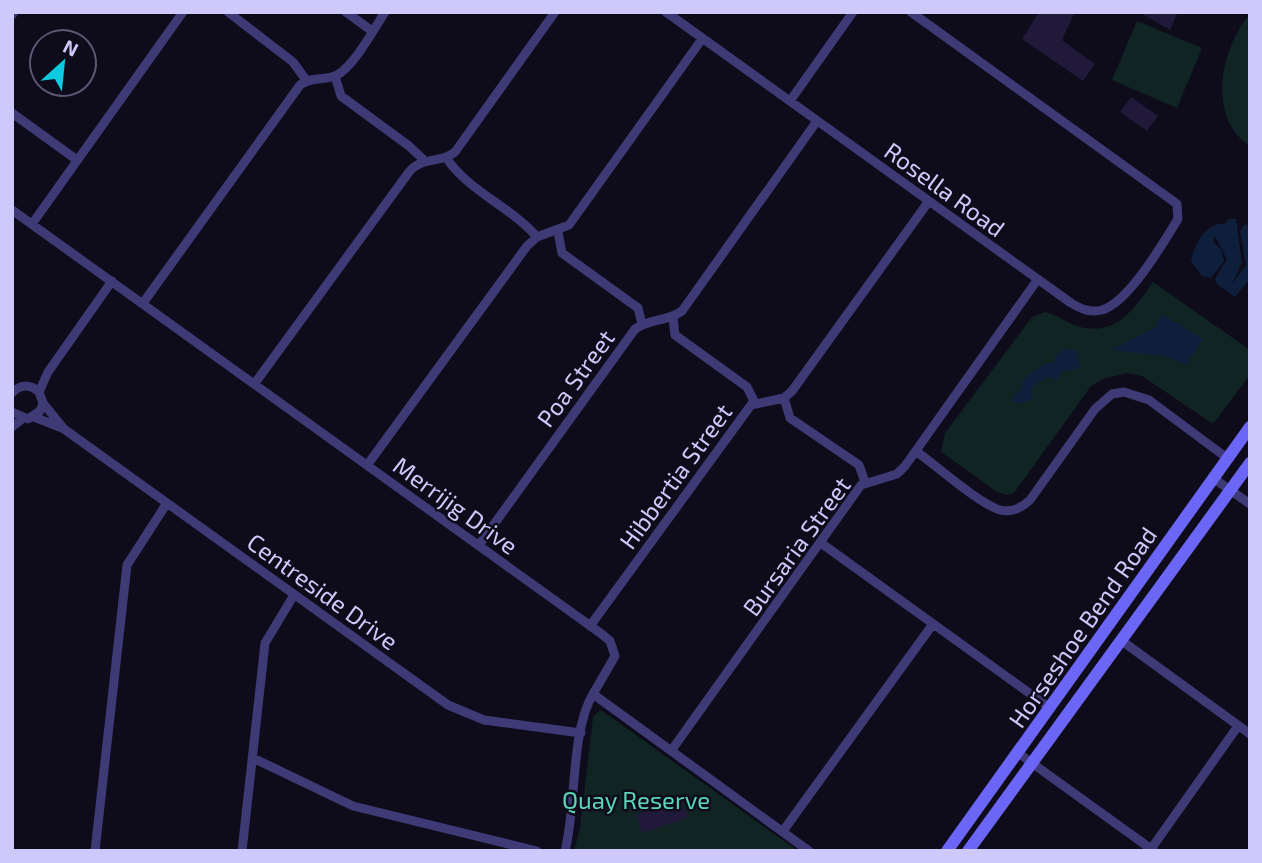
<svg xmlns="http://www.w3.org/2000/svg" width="1262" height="863" viewBox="0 0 1262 863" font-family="'Exo 2',sans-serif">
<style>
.green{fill:#0f2423}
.water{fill:#0e1f3c}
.building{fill:#20193a}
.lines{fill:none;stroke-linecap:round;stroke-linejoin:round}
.street{stroke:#3d3a76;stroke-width:9}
.secondary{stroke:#6b66f5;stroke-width:12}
.labels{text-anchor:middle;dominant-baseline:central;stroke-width:5;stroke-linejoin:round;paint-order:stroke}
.street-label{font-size:24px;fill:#cfc8fb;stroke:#0e0c1a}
.park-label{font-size:24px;fill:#5bd5b8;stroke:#0e0c1a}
</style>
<rect width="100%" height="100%" fill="#0e0c1a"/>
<path class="green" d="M 1250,14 L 1250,146 C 1206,118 1221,47 1250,14 Z
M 1137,21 L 1202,48 L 1177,108 L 1112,80 Z
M 1153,282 L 1250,350 L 1250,375 L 1213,424 L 1142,376 L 1127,373 L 1103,379 L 1091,386 L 1014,493 L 1007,495 L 997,492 L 941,452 L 945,433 L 1032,317 L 1045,312 C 1058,315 1068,324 1080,327 C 1117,336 1135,308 1153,282 Z
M 600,710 L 604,712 L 798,851 L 574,851 L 580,828 L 593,717 Z"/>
<path class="water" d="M 1228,219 L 1236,219 L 1242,263 L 1232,284 L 1246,265 L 1240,231 L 1245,224 L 1250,227 L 1250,279 L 1235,297 L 1218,285 L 1215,279 L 1227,259 L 1215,236 L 1213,242 L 1221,249 L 1224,261 L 1211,278 L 1202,276 L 1191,261 C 1194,246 1206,221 1225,224 Z
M 1163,315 L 1203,339 L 1186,365 L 1164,356 L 1110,350 L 1154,328 Z
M 1063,349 L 1076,350 L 1080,368 L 1061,372 L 1056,381 L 1049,376 L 1033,386 L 1032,399 L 1018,404 L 1011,400 L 1021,389 L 1023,379 L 1045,364 L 1055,362 L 1055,357 Z"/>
<path class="building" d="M 1039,12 L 1075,12 L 1062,40 L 1095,64 L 1083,81 L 1022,39 Z
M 1139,12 L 1178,12 L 1170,30 Z
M 1131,97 L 1158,116 L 1147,131 L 1120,112 Z
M 679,795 L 684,798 L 683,807 L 688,812 L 687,818 L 642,833 L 636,814 L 673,804 Z"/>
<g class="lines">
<path class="street" d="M 228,12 L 293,62 L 306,80
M 346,12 L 372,31
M 666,12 L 1071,303 C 1081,309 1090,313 1102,310 C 1129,302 1163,243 1178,219 L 1177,204 L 911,12
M 12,15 L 14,12
M 335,76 L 341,96 L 409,146 L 424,160
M 790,101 L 853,12
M 12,113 L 77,160
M 447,159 C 470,192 511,207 537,237
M 12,210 L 603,635 L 610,641 L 615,656 L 593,694 L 809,851
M 32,224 L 183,12
M 558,232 L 562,253 L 638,308 L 642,324
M 143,303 L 300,85 C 311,76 325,81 337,75 C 354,66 374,29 385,12
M 673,318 L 675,335 L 747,387 L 755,403
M 255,383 L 409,172 C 422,156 440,164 455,152 L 555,12
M 39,392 L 48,372 L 112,281
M 12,393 C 20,384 30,384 39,392 L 43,403 L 40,411 L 28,419 L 12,412
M 784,398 L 790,418 L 859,465 L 865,482
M 43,403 L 64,429 L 448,705 L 484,720 L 581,733
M 34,417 L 62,428
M 12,427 L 22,419
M 917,452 C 937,466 978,503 1000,510 C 1012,513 1021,508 1030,500 L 1095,409 L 1112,394 L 1124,392 L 1149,400 L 1227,458
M 368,464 L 527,246 L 537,237 L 569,225 L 702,39
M 1213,478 L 1250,504
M 821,543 L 1050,708
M 479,545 L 635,329 C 650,318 667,322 682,311 L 817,121
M 590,626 L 751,405 L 784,398 L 792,391 L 929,201
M 1122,641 L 1250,734
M 671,751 L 861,485 L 897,474 L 905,466 L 1038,279
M 1018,753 L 1154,851
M 253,758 L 353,806 L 537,851
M 783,831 L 933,624
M 1151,849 L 1238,726
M 95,851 L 127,565 L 167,503
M 242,851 L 265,643 L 294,595
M 565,851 C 577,804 570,733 593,694"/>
<path class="secondary" d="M 947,851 L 1250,427
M 968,851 L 1250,463"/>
</g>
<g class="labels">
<g class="street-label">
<text transform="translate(945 189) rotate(36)">Rosella Road</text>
<text transform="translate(575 378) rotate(-54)">Poa Street</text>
<text transform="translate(675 476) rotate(-54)">Hibbertia Street</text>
<text transform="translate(456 505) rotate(36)">Merrijig Drive</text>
<text transform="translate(796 546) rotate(-54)">Bursaria Street</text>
<text transform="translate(323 591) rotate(36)">Centreside Drive</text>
<text transform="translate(1082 627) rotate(-55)">Horseshoe Bend Road</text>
</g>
<g class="park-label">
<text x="636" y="799">Quay Reserve</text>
</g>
</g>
<rect width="1262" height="863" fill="none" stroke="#cfc8fb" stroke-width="28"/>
<g transform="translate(63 63) rotate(27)"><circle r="33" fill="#0e0c1a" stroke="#5b5774" stroke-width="2"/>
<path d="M0-5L12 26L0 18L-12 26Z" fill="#0fc9e1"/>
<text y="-10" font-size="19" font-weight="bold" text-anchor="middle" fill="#cfc8fb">N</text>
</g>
</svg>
